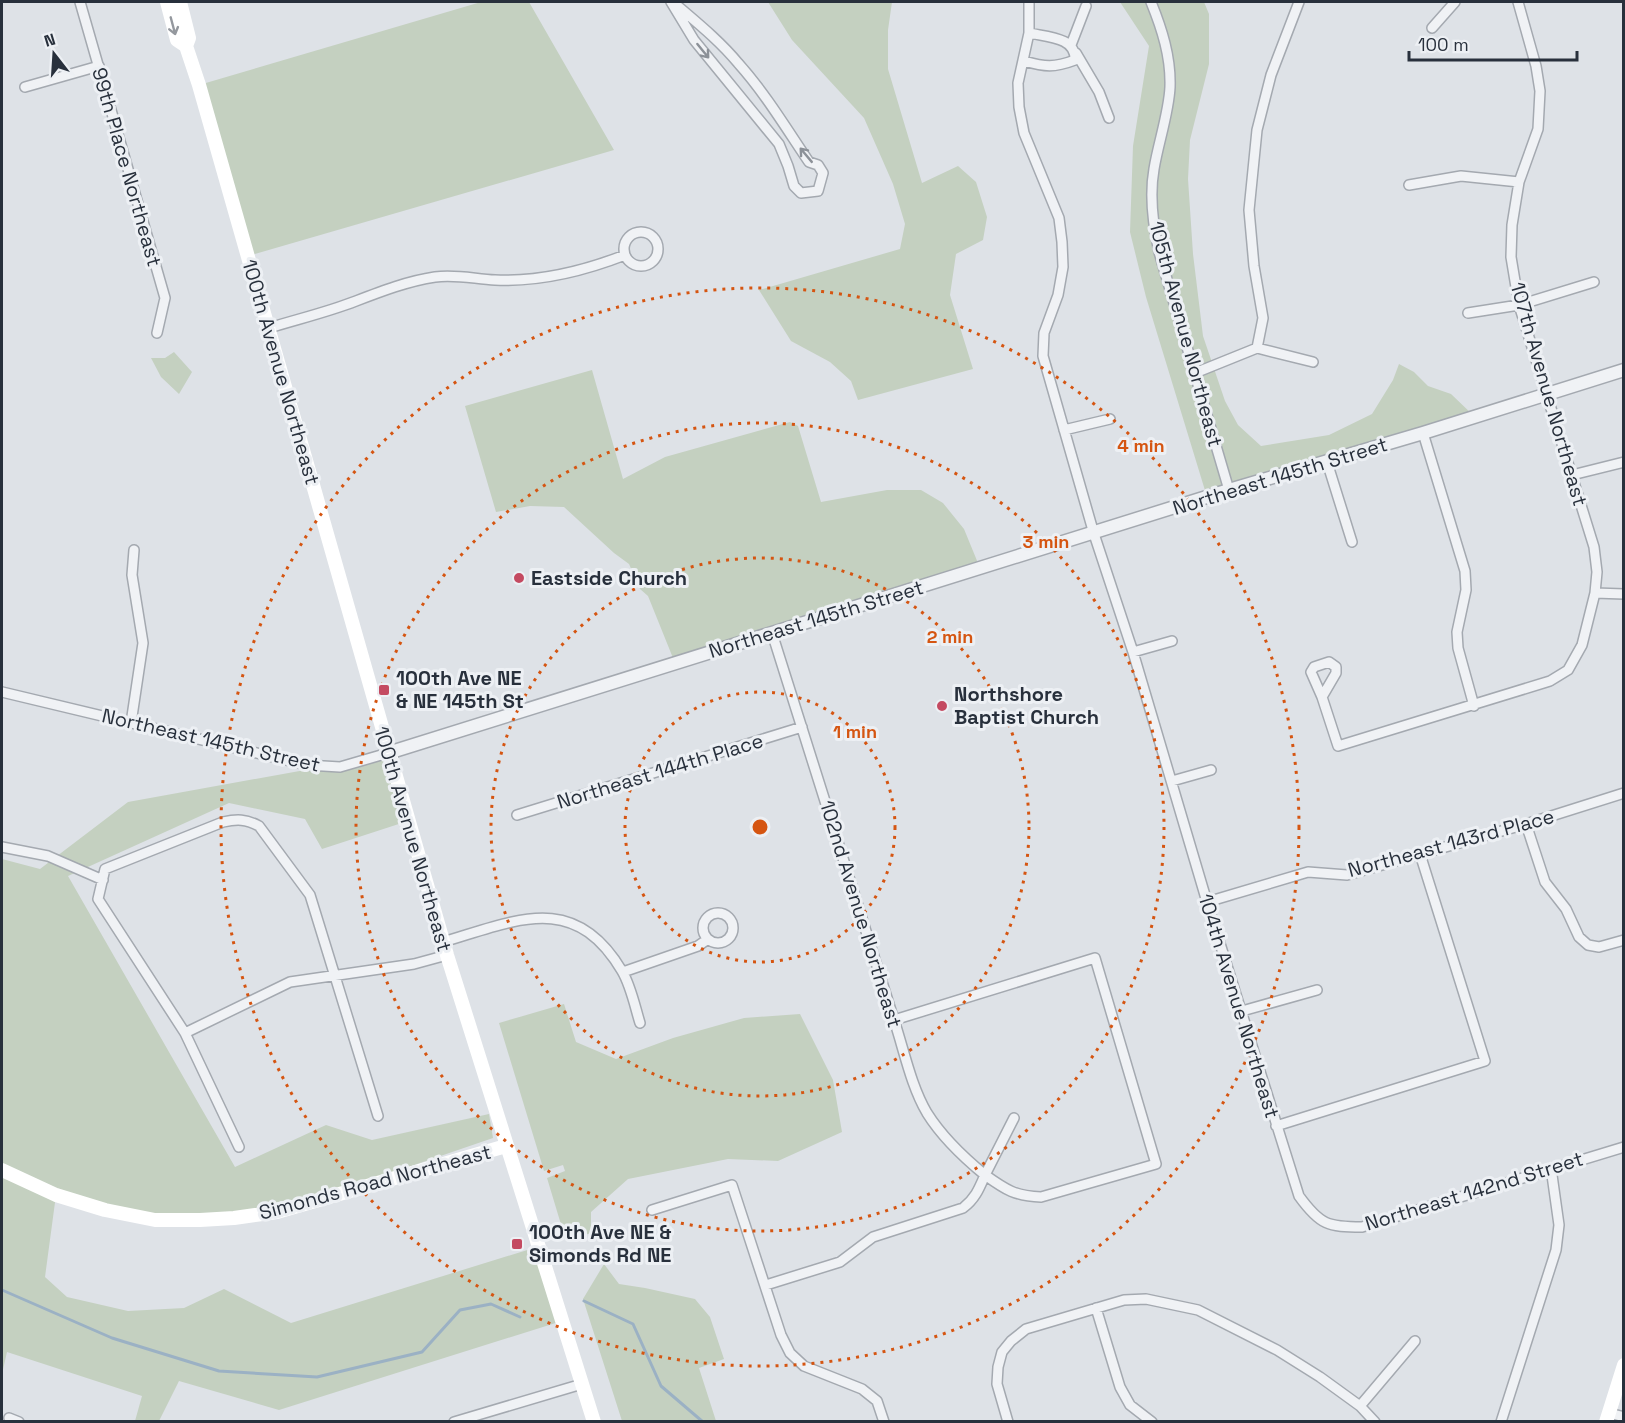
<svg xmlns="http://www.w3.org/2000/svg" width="1625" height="1423" viewBox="0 0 1625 1423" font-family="'Space Grotesk',sans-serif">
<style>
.green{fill:#c4d0c0}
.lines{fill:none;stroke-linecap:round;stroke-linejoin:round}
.stream{stroke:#9bb1c4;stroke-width:3}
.minor-casing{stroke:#a4a9b0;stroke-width:12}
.tertiary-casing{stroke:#a4a9b0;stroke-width:15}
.minor{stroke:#f0f2f5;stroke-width:9}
.tertiary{stroke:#f0f2f5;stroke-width:12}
.secondary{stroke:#fff;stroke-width:14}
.oneway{stroke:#94989e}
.oneway2{stroke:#8c9198}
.ring{fill:none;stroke:#d55511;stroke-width:3;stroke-dasharray:3 6}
.poi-dot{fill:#c44a61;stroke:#edf0f4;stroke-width:2}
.labels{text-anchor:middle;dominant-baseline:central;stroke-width:6;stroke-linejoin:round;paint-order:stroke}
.street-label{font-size:20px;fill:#28303c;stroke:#edf0f4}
.poi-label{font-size:20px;font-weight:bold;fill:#28303c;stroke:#edf0f4;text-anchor:start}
.centre{fill:#d55511;stroke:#edf0f4;stroke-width:3}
.ring-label{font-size:18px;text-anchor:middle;font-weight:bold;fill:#d55511;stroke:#edf0f4;stroke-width:6;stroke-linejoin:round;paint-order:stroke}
</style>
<rect width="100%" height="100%" fill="#dee2e7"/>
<path class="green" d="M 481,2 L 529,2 L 614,150 L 248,256 L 199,85 Z
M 768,2 L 892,2 L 888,30 L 888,69 L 922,183 L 958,166 L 976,182 L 987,217 L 983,240 L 956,254 L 950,295 L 973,369 L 858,400 L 851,381 L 830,362 L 791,341 L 759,290 L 900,249 L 905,224 L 893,184 L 864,118 L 792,40 Z
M 1120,2 L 1204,2 L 1209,14 L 1209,64 L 1190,140 L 1188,179 L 1193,254 L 1203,336 L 1225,401 L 1238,425 L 1261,446 L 1329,435 L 1372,414 L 1393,380 L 1399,364 L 1414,372 L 1428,386 L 1451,394 L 1474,416 L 1207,497 L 1146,297 L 1130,232 L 1133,146 L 1149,46 Z
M 174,352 L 192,372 L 179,394 L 161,377 L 151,358 L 165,358 Z
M 592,370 L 623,479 L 665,457 L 790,422 L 798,426 L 821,502 L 887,490 L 921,490 L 943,503 L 964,529 L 980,568 L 675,663 L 648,596 L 640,589 L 629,564 L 614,553 L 564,507 L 530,506 L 496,512 L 465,406 Z
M 388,755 L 408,821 L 322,849 L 305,819 L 229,803 L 68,876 L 235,1167 L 326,1125 L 372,1140 L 489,1114 L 493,1138 L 277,1212 L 155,1220 L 56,1195 L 45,1277 L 67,1297 L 128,1311 L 184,1308 L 224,1289 L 291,1323 L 537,1247 L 562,1321 L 279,1410 L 179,1381 L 159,1421 L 135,1421 L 142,1396 L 7,1352 L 2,1374 L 2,859 L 40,869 L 128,802 Z
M 564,1004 L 576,1042 L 616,1059 L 673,1038 L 744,1018 L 800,1014 L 833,1080 L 842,1132 L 778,1161 L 728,1159 L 628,1179 L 591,1212 L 591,1233 L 566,1241 L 547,1178 L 565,1171 L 563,1165 L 544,1171 L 499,1023 Z
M 604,1264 L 619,1284 L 645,1288 L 695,1299 L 710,1317 L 724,1359 L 699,1368 L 716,1421 L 622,1421 L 583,1299 Z"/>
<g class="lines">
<path class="stream" d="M 2,1290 L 112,1338 L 219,1371 L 317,1377 L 422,1352 L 460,1310 L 491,1304 L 520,1317
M 584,1301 L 633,1324 L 661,1386 L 703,1422"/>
<g class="minor-casing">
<path id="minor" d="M 80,2 L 165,298 L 157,333
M 671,2 L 694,40 L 779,144 L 788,166 L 794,186 L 801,193 L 818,191 L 823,173 L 818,165 L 809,162 C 786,128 765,93 738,63 C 719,40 695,21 673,2
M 1029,2 L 1029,33 L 1018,83 L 1019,107 L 1024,133 L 1059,218 L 1062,242 L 1063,267 L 1058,295 L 1044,333 L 1043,356 L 1094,534 L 1133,652 L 1207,902 L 1299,1196 C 1320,1225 1328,1227 1362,1227 L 1624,1147
M 1151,2 C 1162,29 1171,57 1170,87 C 1169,112 1158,144 1154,169 C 1149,197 1153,225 1159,252 L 1229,490
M 1432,28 L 1455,2
M 1071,45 L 1086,6
M 1076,53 L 1099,92 L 1109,118
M 1024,61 C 1045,67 1054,68 1075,60 C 1076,37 1047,37 1029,33
M 25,87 L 99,66
M 1409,185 L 1461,176 L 1519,182
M624 249a17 17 0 1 1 34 0a17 17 0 1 1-34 0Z
M 1468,313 L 1519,305 L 1594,282
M 269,328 C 298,319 328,312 356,301 C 382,291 408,281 435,277 C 455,274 475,279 495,280 C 540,282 584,271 625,255
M 1257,348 L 1263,318 L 1254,266 L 1249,210 L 1257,130 L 1271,75 L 1299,2
M 1195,373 L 1257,348 L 1313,362
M 1064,430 L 1110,419
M 1423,433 L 1465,571 L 1466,590 L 1457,632 L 1458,648 L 1474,706
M 1327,462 L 1352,542
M 1572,475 L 1624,462
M 1595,593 L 1624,594
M 772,633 L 894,1020 C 904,1050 911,1086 927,1113 C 942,1137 963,1157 985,1175 L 1014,1118
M 1133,652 L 1172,641
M 2,692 L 307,765 L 340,767 L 388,753
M 1322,697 L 1311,672 L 1314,667 L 1329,662 L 1336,667 L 1336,673 L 1322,697 L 1338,746 L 1550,681 L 1568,670 L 1582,645 L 1595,593 L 1597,572 L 1594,547 L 1519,305 L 1511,257 L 1512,225 L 1519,182 L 1538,129 L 1540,91 L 1536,66 L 1518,2
M 131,723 L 143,643 L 132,575 L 134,550
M 1172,781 L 1211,770
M 517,815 L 802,727
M 1526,824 L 1545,882 L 1566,909 L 1579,937 L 1588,945 L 1599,947 L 1624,940
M 2,847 L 48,856 L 103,880
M 1207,902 L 1308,872 L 1347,875 L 1526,824 L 1624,793
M703 928a15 15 0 1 1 30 0a15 15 0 1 1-30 0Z
M 443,942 C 515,921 574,890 622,971 C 631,986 635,1007 640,1023
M 623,972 L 698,946 L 708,939
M 1242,1011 L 1317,990
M 185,1033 L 290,982 L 414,964 L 447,955
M 1276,1126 L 1485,1061 L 1420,854
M 239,1147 L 185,1033 L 98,899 L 105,869 L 223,822 C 237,819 246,819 259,826 L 310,895 L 378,1116
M 652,1210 L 732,1185 L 781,1335 L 790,1353 L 804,1366 L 862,1389 L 877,1401 L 884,1422
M 766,1285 L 840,1262 L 873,1237 L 963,1208 C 975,1199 979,1189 985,1175 C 1006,1190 1015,1196 1041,1197 L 1156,1164 L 1095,958 L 894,1020
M 1096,1308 L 1120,1387 L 1130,1405 L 1152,1422
M 1360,1406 L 1415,1341
M 1609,1413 L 1624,1417
M 9,1418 L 19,1422
M 454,1422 L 582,1384
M 1008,1422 L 997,1384 L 998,1367 L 1002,1352 L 1011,1341 L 1026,1329 L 1124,1300 L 1146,1299 L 1198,1310 L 1277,1350 L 1320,1377 L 1360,1406 L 1375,1422
M 1501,1422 L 1556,1250 L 1559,1225 L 1551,1168"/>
</g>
<g class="tertiary-casing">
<path id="tertiary" d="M 388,753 L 1229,490 L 1423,433 L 1624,370"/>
</g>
<use href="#minor" class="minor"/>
<use href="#tertiary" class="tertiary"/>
<path class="secondary" d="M 167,2 L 177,40 L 186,46 L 199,85 L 447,955 L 594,1422
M 180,2 L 189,38 L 186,46
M 2,1170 L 56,1195 L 105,1210 L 155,1220 L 200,1220 L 234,1218 L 277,1212 L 506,1146
M 1606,1422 L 1624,1365"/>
</g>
<defs><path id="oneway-shaft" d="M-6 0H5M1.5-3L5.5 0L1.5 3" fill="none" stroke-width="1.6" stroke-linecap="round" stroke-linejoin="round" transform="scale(1.5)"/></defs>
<use class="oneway" href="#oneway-shaft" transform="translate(173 26) rotate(75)"/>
<g class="oneway2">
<use href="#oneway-shaft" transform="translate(703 51) rotate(51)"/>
<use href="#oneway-shaft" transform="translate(806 155) rotate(-130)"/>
</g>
<g class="ring">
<circle cx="760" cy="827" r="135"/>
<circle cx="760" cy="827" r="269"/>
<circle cx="760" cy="827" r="404"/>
<circle cx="760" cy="827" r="539"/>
</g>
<g class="poi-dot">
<circle cx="519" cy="578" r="6"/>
<rect x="378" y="684" width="12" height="12" rx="3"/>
<circle cx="942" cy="706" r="6"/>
<rect x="511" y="1238" width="12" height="12" rx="3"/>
</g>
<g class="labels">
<g class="street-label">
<text transform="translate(127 167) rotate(74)">99th Place Northeast</text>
<text transform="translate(1186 334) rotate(75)">105th Avenue Northeast</text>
<text transform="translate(281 372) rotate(74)">100th Avenue Northeast</text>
<text transform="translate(1549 394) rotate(74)">107th Avenue Northeast</text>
<text transform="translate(1280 476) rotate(-17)">Northeast 145th Street</text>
<text transform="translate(816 619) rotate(-17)">Northeast 145th Street</text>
<text transform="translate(211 740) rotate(13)">Northeast 145th Street</text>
<text transform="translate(660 771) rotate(-17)">Northeast 144th Place</text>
<text transform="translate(413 839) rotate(74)">100th Avenue Northeast</text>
<text transform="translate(1451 843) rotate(-15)">Northeast 143rd Place</text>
<text transform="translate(861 914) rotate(73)">102nd Avenue Northeast</text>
<text transform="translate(1239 1006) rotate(73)">104th Avenue Northeast</text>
<text transform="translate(375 1182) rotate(-15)">Simonds Road Northeast</text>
<text transform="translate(1474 1191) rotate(-17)">Northeast 142nd Street</text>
</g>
<g class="poi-label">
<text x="531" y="578">Eastside Church</text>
<text x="396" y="678">100th Ave NE<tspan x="396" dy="23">&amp; NE 145th St</tspan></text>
<text x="954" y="694">Northshore<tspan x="954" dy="23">Baptist Church</tspan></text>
<text x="529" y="1232">100th Ave NE &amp;<tspan x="529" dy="23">Simonds Rd NE</tspan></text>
</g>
</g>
<circle cx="760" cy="827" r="9" class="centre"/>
<g class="ring-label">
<text x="1141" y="452">4 min</text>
<text x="1046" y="548">3 min</text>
<text x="950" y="643">2 min</text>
<text x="855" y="738">1 min</text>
</g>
<rect width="1625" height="1423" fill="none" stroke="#28303c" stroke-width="6"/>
<g transform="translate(54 54) rotate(343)" stroke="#edf0f4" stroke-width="4.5" paint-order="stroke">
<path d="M0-4.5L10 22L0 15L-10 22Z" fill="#28303c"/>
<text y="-9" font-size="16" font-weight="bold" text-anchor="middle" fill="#28303c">N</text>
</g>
<path d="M1409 51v9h168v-9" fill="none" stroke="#28303c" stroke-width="3"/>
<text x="1418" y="51" font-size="18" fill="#28303c" stroke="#edf0f4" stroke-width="4.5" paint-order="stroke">100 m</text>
</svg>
